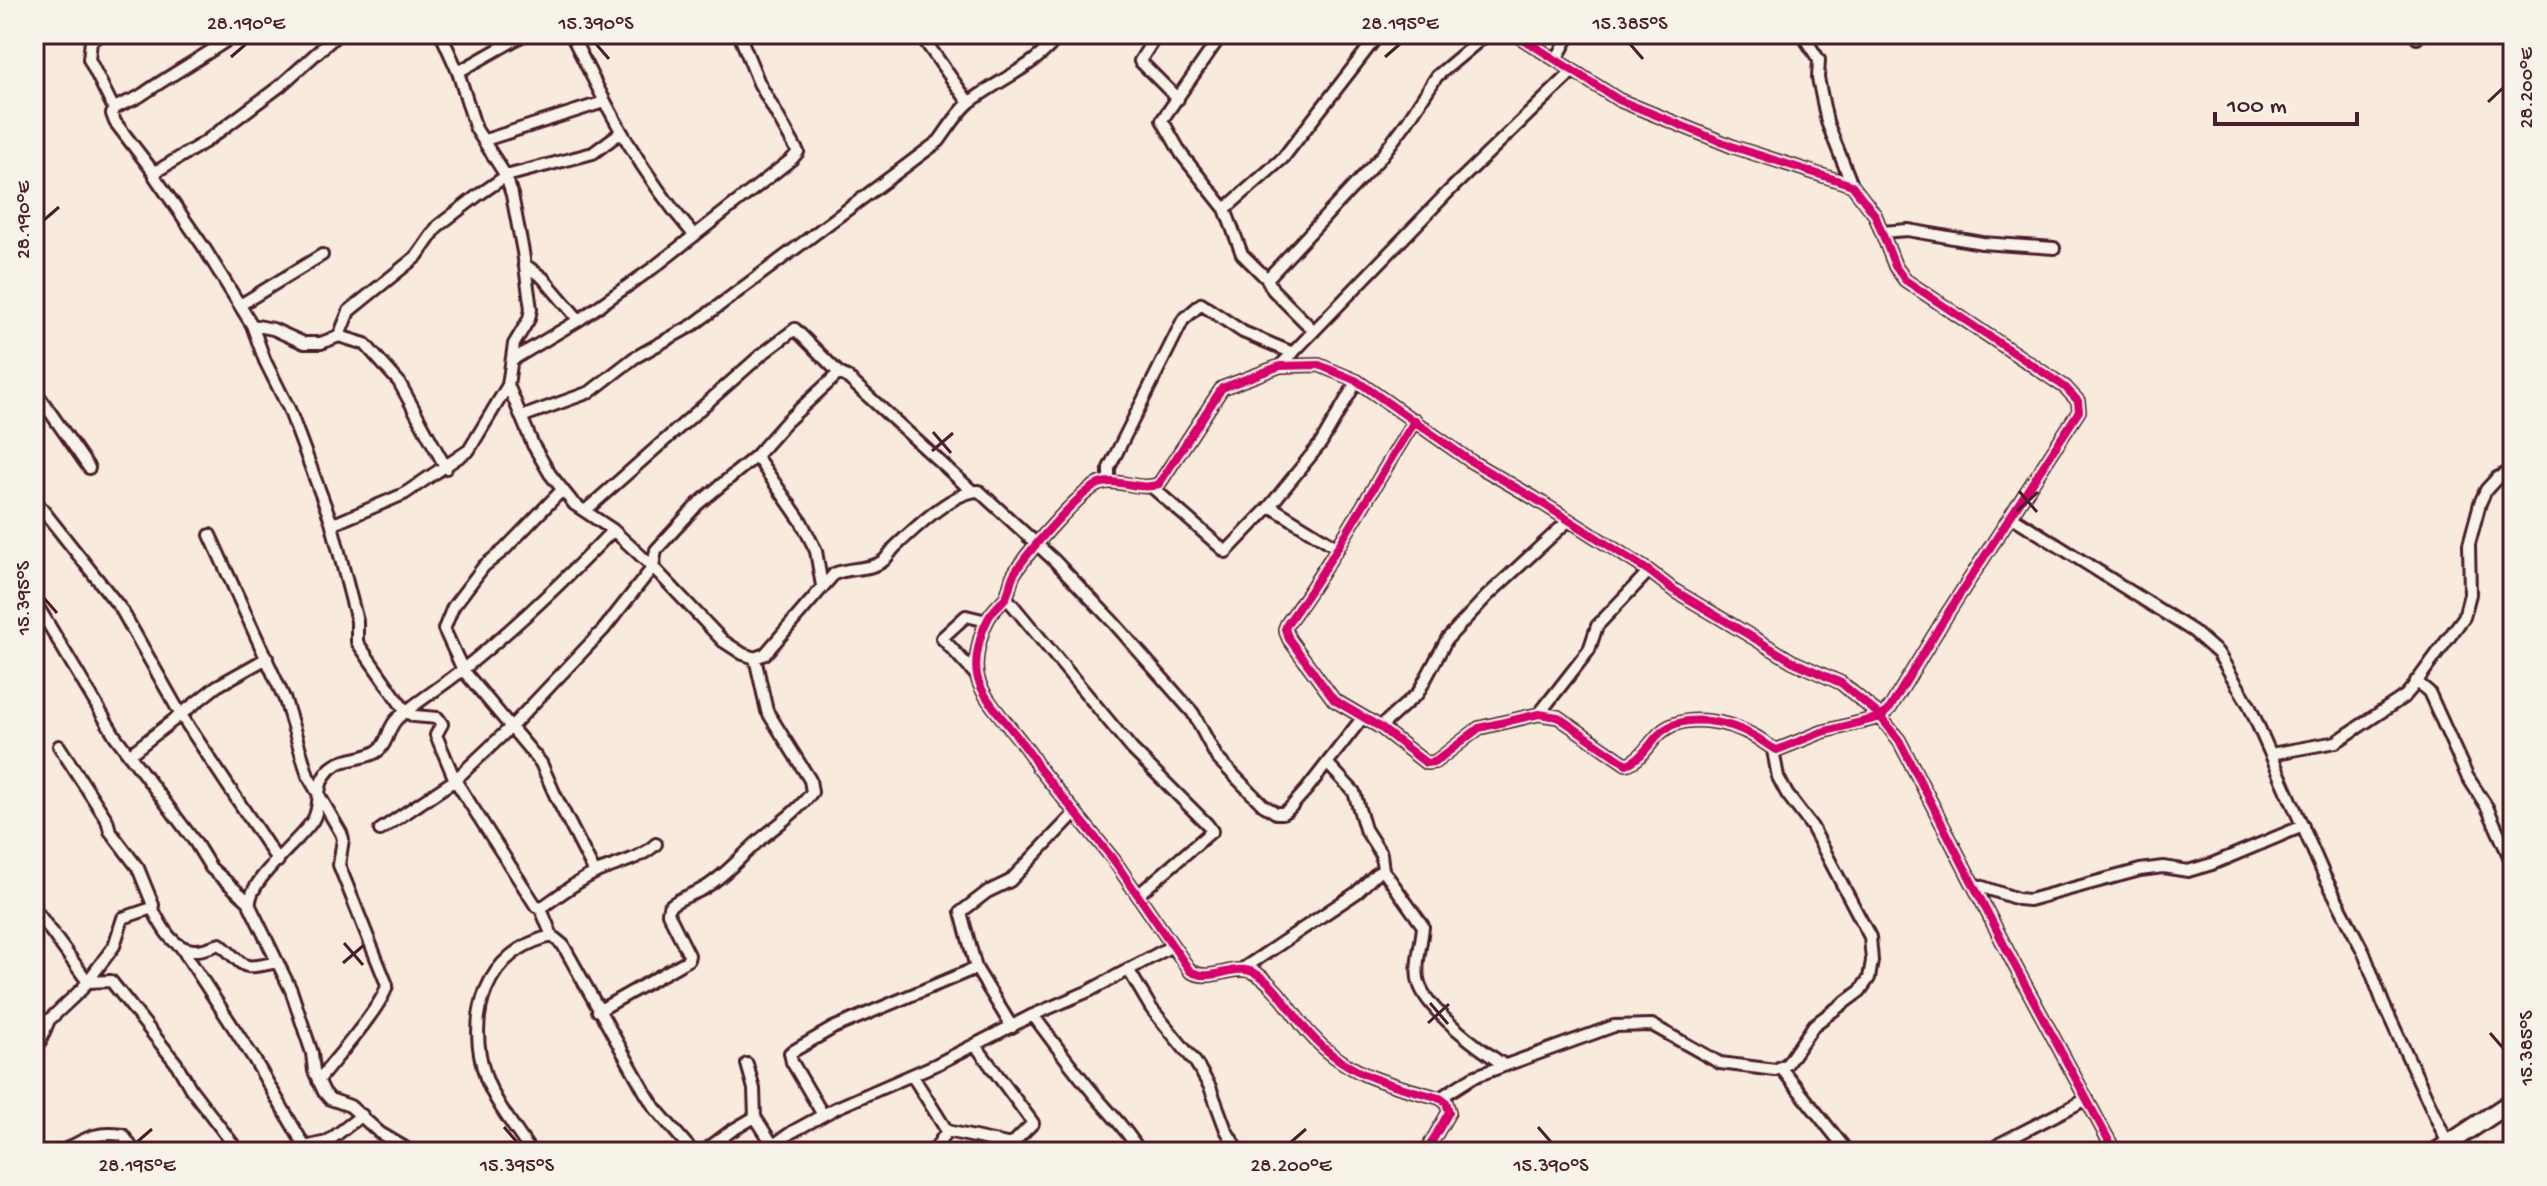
<svg xmlns="http://www.w3.org/2000/svg" width="2547" height="1186" viewBox="0 0 2547 1186" font-family="'Gochi Hand',sans-serif">
<style>
.lines{fill:none;stroke-linecap:round;stroke-linejoin:round}
.street-casing{stroke:#4a1f2b;stroke-width:16}
.primary-casing{stroke:#4a1f2b;stroke-width:22}
.street{stroke:#f7f3e8;stroke-width:10}
.primary{stroke:#f7f3e8;stroke-width:16}
.cycleway-casing{stroke:#f7f3e8;stroke-width:13}
.cycleway{stroke:#d6006c;stroke-width:8}
.ticks{fill:none;stroke:#4a1f2b;stroke-width:3}
.neatline{fill:none;stroke:#4a1f2b;stroke-width:3}
.ticks-label{font-size:20px;text-anchor:middle;fill:#4a1f2b}
</style>
<rect width="100%" height="100%" fill="#f9eade"/>
<filter id="ink" filterUnits="userSpaceOnUse"><feTurbulence type="fractalNoise" baseFrequency=".0125" numOctaves="2"/><feDisplacementMap in="SourceGraphic" scale="16" xChannelSelector="R" yChannelSelector="G"/><feConvolveMatrix kernelMatrix="1 2 1 2 8 2 1 2 1" color-interpolation-filters="sRGB"/></filter>
<g filter="url(#ink)">
<g class="lines">
<g class="street-casing">
<path id="street" d="M 101,34 L 91,41 L 89,59 L 114,109
M 338,34 L 280,86 L 205,142 L 157,171 L 155,177 L 203,246 L 252,325 L 265,361 L 289,409 L 331,521 L 357,621 L 357,642 L 406,712 L 414,716 L 438,718 L 442,724 L 436,735 L 455,780 L 536,906 L 541,909 L 552,936
M 571,34 C 607,108 640,173 694,235
M 920,34 L 969,103
M 1157,34 L 1140,61 L 1178,99
M 1222,34 L 1162,120 L 1182,155 L 1225,209 L 1242,254 L 1267,279 L 1273,290 L 1314,331
M 1802,34 L 1819,60 L 1818,78 L 1827,122 L 1852,185
M 2417,34 L 2417,38
M 1556,60 L 1570,34
M 458,72 L 525,34
M 485,140 L 604,102
M 155,174 L 115,122 L 112,114 L 114,109 C 123,102 134,101 143,94 C 173,73 205,56 236,34
M 1225,209 L 1283,158 L 1379,34
M 1882,232 L 1908,230 L 1982,243 L 2054,248
M 524,264 L 543,278 L 579,320
M 1267,279 L 1380,158 L 1407,122 L 1437,76 L 1487,34
M 240,305 L 322,255
M 252,325 L 273,329 L 304,343 L 321,343 L 339,336 L 365,344 L 399,382 L 446,468
M 339,336 L 349,311 L 417,256 L 438,226 L 477,196 L 506,176 L 593,153 L 620,133
M 512,360 L 579,320 L 653,268 L 792,159 L 798,152 L 759,83 L 739,34
M 1280,366 L 1449,191 L 1573,71
M 508,385 L 533,445 L 550,474 L 574,504 L 613,530 L 653,567 L 723,641 L 743,654 L 755,658 L 765,654 L 834,574 C 849,567 869,571 883,561 C 887,558 891,551 895,547 C 914,529 953,491 979,491 L 1055,561 L 1114,623 L 1193,713 L 1217,758 L 1263,805 L 1276,813 L 1283,813 L 1290,808 L 1307,789 L 1363,717
M 34,389 L 89,468
M 521,417 L 590,392 L 634,358 L 693,325 L 939,141 C 948,129 958,112 970,102 C 1002,77 1035,68 1060,34
M 1415,420 C 1372,488 1334,559 1287,624 L 1285,629 L 1289,639 L 1334,700 L 1380,727 L 1426,763 L 1435,762 L 1479,728 L 1539,714 L 1558,717 L 1626,764 C 1639,761 1648,746 1657,736 C 1681,710 1729,721 1756,737 C 1763,741 1769,747 1777,750 L 1822,732 L 1881,717 L 1890,708 L 1949,611 L 2079,411 L 2078,401 L 2065,387 L 1905,280 L 1895,266 L 1875,215 L 1852,185 L 1734,147 L 1619,100 L 1515,34
M 756,456 L 801,521 L 816,551 L 822,586
M 1109,482 L 1109,468 L 1183,320 L 1201,304 L 1243,332 L 1293,353
M 1152,487 L 1226,552 L 1270,506 L 1321,443 L 1357,381
M 562,490 L 504,550 L 484,566 L 453,607 L 444,629 L 463,670 L 541,763 L 556,797 L 595,873
M 34,499 L 121,609 L 181,715 L 278,861
M 1270,506 L 1338,548
M 585,511 L 761,355 L 795,329 L 839,373 L 847,377 L 972,491
M 2011,516 L 2193,631 L 2218,653 L 2249,705 L 2324,875 L 2364,953 L 2383,1003 L 2448,1144
M 331,521 L 336,523 L 404,494 L 469,450 L 508,385 L 514,344 L 529,319 L 531,309 L 523,252 L 512,195 L 506,176 L 476,129 L 458,72 L 441,34
M 210,535 L 285,700 L 308,776 L 341,833 L 343,839 L 339,865 L 387,985 C 383,1006 333,1061 318,1081
M 1006,597 L 1132,749 L 1207,824 L 1212,831 L 1139,894
M 34,600 L 115,736 L 195,842 L 211,868 L 249,902
M 977,676 L 942,638 L 966,616 L 987,621
M 2416,681 L 2429,692 L 2467,776 L 2487,807 L 2513,865
M 1539,714 L 1589,650 L 1597,626 L 1649,571
M 1380,727 L 1418,693 L 1447,639 L 1487,596 L 1569,520
M 2271,754 L 2336,742 L 2405,696 L 2412,688 L 2464,617 L 2470,594 L 2469,544 L 2480,503 L 2486,490 L 2497,478 L 2513,470
M 129,755 L 217,686 L 267,658
M 1328,764 L 1354,792 L 1365,829 L 1381,854 L 1383,870 L 1423,926 C 1422,943 1414,966 1419,983 C 1427,1011 1480,1049 1504,1065
M 380,830 L 455,780 L 511,727 L 604,629 L 653,567 L 656,550 L 698,504 L 756,456 L 787,421 L 839,373
M 1974,884 L 2018,899 L 2029,900 L 2140,870 L 2163,867 L 2188,871 L 2212,864 L 2303,826
M 544,906 C 562,893 579,880 599,871 C 619,863 640,859 656,844
M 34,908 L 88,982 L 111,981 L 176,1063 L 191,1089 L 239,1152
M 152,908 C 161,925 172,949 194,950 C 202,951 212,946 220,944 C 247,967 239,971 277,962
M 181,947 L 254,1059 L 305,1147
M 1128,969 L 1151,1008 L 1196,1063 L 1210,1087 L 1226,1130 L 1239,1152
M 1241,970 L 1356,893 L 1376,874 L 1383,870
M 598,1011 L 688,960 L 689,955 L 668,913 L 669,907 C 679,897 694,895 706,887 C 724,876 738,860 753,846 C 772,828 796,814 812,792 L 810,780 L 767,711 L 755,658
M 1033,1015 C 1053,1042 1073,1069 1094,1094 C 1111,1115 1126,1128 1140,1152
M 1012,1027 L 976,968 L 961,912 L 987,892 L 1010,881 L 1075,813
M 34,1056 L 49,1020 L 82,989 L 114,946 L 123,918 L 152,908 L 153,905 L 138,868 L 110,831 L 107,820 L 59,746
M 747,1064 L 754,1089 L 755,1117 L 773,1145
M 1781,1068 L 1848,1152
M 912,1075 L 947,1131 L 1011,1145 L 1033,1123 L 976,1046
M 1440,1098 L 1473,1077 L 1614,1026 L 1652,1025 L 1720,1063 L 1775,1070 L 1787,1064 L 1814,1025 L 1860,991 L 1869,978 L 1872,961 L 1870,937 L 1812,827 L 1787,794 L 1778,777 L 1773,750
M 823,1115 L 792,1062 L 790,1053 L 833,1028 L 976,968
M 61,1152 C 85,1139 95,1131 123,1135 L 135,1152
M 299,1152 L 305,1147 L 327,1142 L 362,1115
M 412,1152 L 380,1133 L 350,1106 L 330,1099 L 324,1092 L 314,1071 L 312,1053 L 291,990 L 250,906 C 246,882 300,841 313,820 C 323,803 313,786 330,769 C 343,756 367,761 380,749 C 389,740 388,726 398,718 C 418,701 441,687 461,671 C 516,627 565,580 613,530
M 531,1152 C 517,1131 494,1101 486,1078 C 465,1017 485,951 552,936 L 563,945 L 645,1092 L 655,1108 L 693,1152
M 703,1152 L 731,1131 L 755,1117
M 763,1152 L 792,1132 L 836,1108 L 937,1064 L 1033,1015 L 1089,991 L 1172,946
M 933,1152 L 947,1131
M 1430,1152 L 1431,1143 L 1449,1112 L 1446,1102 L 1440,1098 C 1388,1084 1347,1076 1309,1033 C 1294,1016 1275,983 1255,973 C 1234,962 1212,984 1190,971 L 1113,859 L 1038,767 C 1025,739 981,702 977,675 C 974,660 980,634 987,621 C 991,611 1000,605 1006,597 C 1010,590 1010,581 1014,574 C 1026,554 1079,492 1099,484 C 1119,477 1139,492 1159,484 L 1222,388 L 1280,366 L 1319,365 L 1357,381 L 1472,462 L 1534,498 L 1649,571 L 1672,589 L 1792,661 L 1841,683 L 1877,713 L 1899,740 L 2015,966 L 2115,1152
M 1989,1152 L 2001,1143 L 2087,1099"/>
</g>
<g class="primary-casing">
<path id="primary" d="M 2436,1152 L 2513,1101"/>
</g>
<use href="#street" class="street"/>
<use href="#primary" class="primary"/>
<g class="cycleway-casing">
<path id="cycleway" d="M 1415,420 C 1372,488 1334,559 1287,624 L 1285,629 L 1289,639 L 1334,700 L 1380,727 L 1426,763 L 1435,762 L 1479,728 L 1539,714 L 1558,717 L 1626,764 C 1639,761 1648,746 1657,736 C 1681,710 1729,721 1756,737 C 1763,741 1769,747 1777,750 L 1822,732 L 1881,717 L 1890,708 L 1949,611 L 2079,411 L 2078,401 L 2065,387 L 1905,280 L 1895,266 L 1875,215 L 1852,185 L 1734,147 L 1619,100 L 1515,34
M 1430,1152 L 1431,1143 L 1449,1112 L 1446,1102 L 1440,1098 C 1388,1084 1347,1076 1309,1033 C 1294,1016 1275,983 1255,973 C 1234,962 1212,984 1190,971 L 1113,859 L 1038,767 C 1025,739 981,702 977,675 C 974,660 980,634 987,621 C 991,611 1000,605 1006,597 C 1010,590 1010,581 1014,574 C 1026,554 1079,492 1099,484 C 1119,477 1139,492 1159,484 L 1222,388 L 1280,366 L 1319,365 L 1357,381 L 1472,462 L 1534,498 L 1649,571 L 1672,589 L 1792,661 L 1841,683 L 1877,713 L 1899,740 L 2015,966 L 2115,1152"/>
</g>
<use href="#cycleway" class="cycleway"/>
</g>
</g>
<path class="ticks" d="M 596,44 L 609,59M 1630,44 L 1643,59M 231,57 L 246,44M 1385,57 L 1400,44M 2488,102 L 2503,88M 44,220 L 59,207M 933,432 L 951,453M 932,451 L 953,433M 2019,491 L 2037,512M 2017,511 L 2038,492M 44,598 L 57,613M 344,943 L 363,965M 343,963 L 364,945M 1430,1003 L 1448,1024M 1428,1023 L 1449,1004M 2490,1033 L 2503,1048M 504,1127 L 517,1142M 1538,1127 L 1551,1142M 137,1142 L 152,1129M 1291,1142 L 1306,1129"/>
<rect width="2547" height="1186" fill="none" stroke="#f7f3e8" stroke-width="88"/>
<path d="M2215 112v12h142v-12" fill="none" stroke="#4a1f2b" stroke-width="4"/>
<text x="2227" y="112" font-size="24" fill="#4a1f2b" stroke="#f7f3e8" stroke-width="6" paint-order="stroke">100 m</text>
<rect x="44" y="44" width="2459" height="1098" class="neatline"/>
<g class="ticks-label">
<text x="246" y="29">28.190°E</text>
<text x="596" y="29">15.390°S</text>
<text x="1400" y="29">28.195°E</text>
<text x="1630" y="29">15.385°S</text>
<text transform="translate(2525 88) rotate(-90)" y="7">28.200°E</text>
<text transform="translate(22 220) rotate(-90)" y="7">28.190°E</text>
<text transform="translate(22 598) rotate(-90)" y="7">15.395°S</text>
<text transform="translate(2525 1048) rotate(-90)" y="7">15.385°S</text>
<text x="137" y="1171">28.195°E</text>
<text x="517" y="1171">15.395°S</text>
<text x="1291" y="1171">28.200°E</text>
<text x="1551" y="1171">15.390°S</text>
</g>
</svg>
